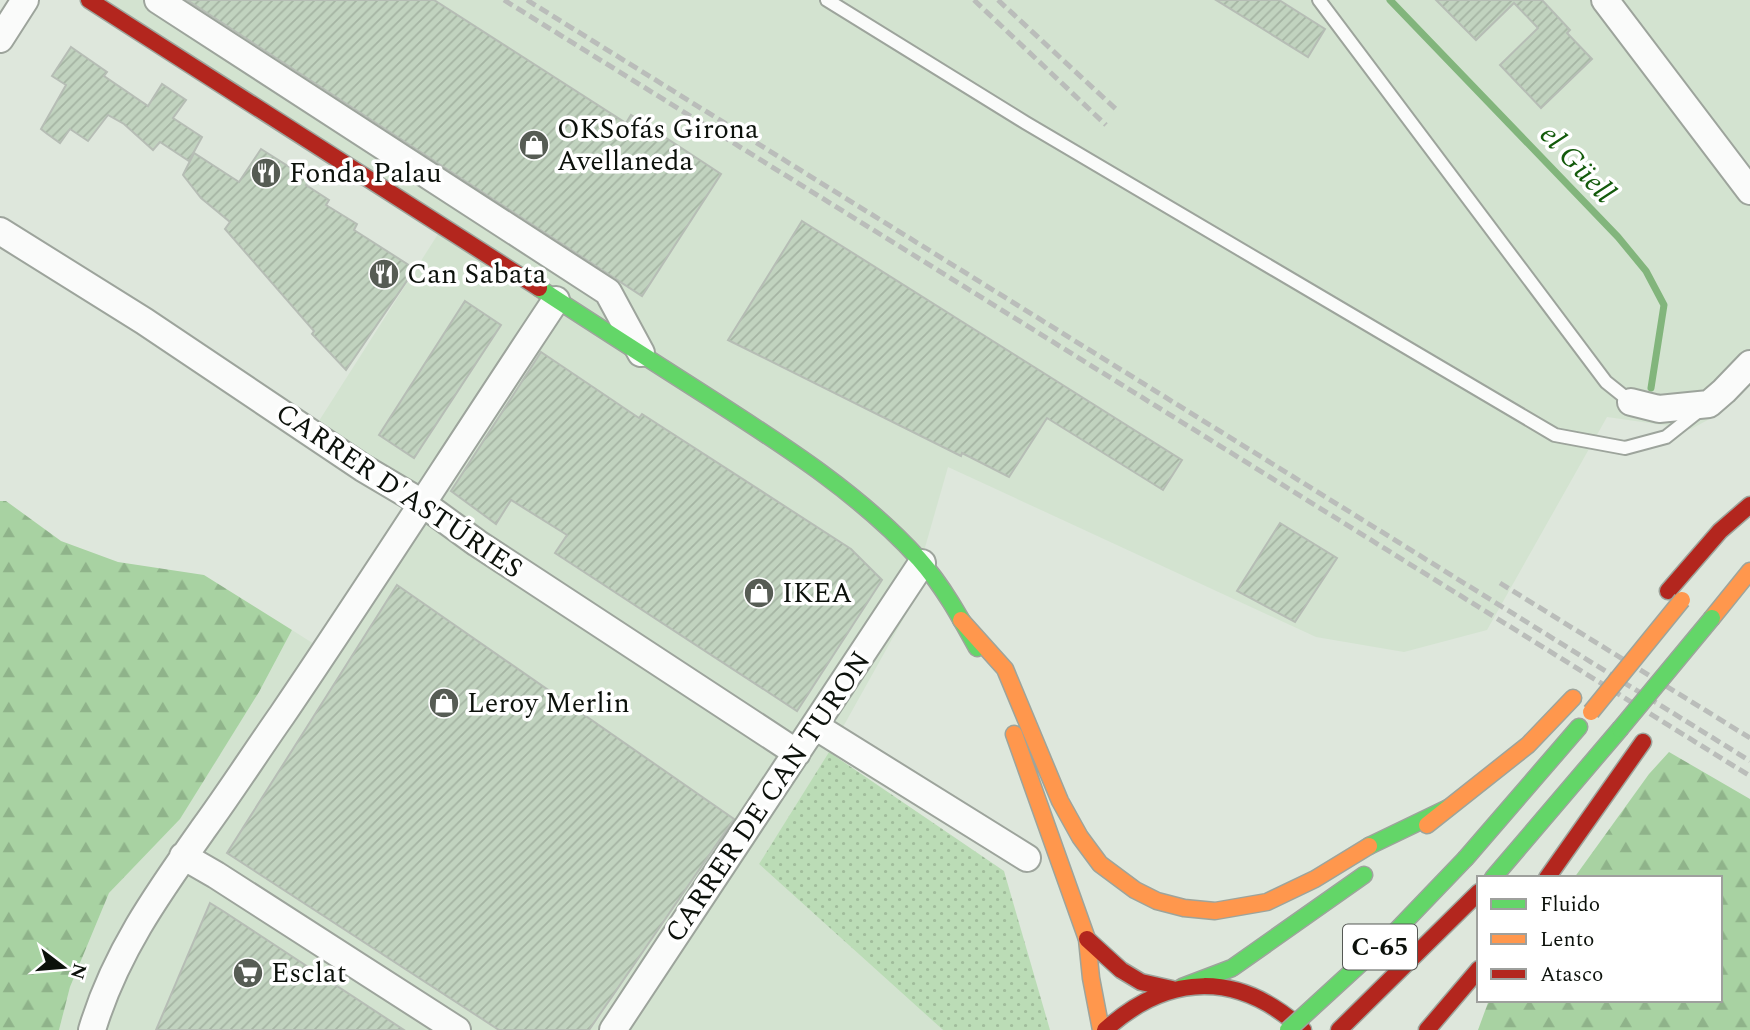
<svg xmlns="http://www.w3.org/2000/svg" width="1750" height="1030" viewBox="0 0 1750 1030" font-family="Spectral,serif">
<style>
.built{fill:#d3e3d0}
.forest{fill:url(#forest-firs)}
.park{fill:url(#park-dots)}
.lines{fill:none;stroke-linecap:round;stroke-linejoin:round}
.stream{stroke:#82b57c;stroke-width:7}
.building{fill:url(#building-hatch);stroke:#b6bdb5;stroke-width:2}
.lane-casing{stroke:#9da49c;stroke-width:16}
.street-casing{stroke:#9da49c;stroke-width:30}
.fast-casing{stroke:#9da49c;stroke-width:19}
.slow-casing{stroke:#9da49c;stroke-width:19}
.jam-casing{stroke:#9da49c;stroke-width:19}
.lane{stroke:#fafbfa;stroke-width:12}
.street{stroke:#fafbfa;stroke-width:26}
.fast{stroke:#63d668;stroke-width:16}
.slow{stroke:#ff974d;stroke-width:16}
.jam{stroke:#b3261e;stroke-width:16}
.rail{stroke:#babdba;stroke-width:5;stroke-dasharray:10 5;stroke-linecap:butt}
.fast-bridge-casing{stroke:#9da49c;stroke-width:19;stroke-linecap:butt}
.slow-bridge-casing{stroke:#9da49c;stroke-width:19;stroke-linecap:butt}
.fast-bridge{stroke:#63d668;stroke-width:16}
.slow-bridge{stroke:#ff974d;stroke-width:16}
.labels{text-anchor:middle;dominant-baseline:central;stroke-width:7;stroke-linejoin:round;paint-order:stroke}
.shield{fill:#fff;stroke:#555854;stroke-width:2}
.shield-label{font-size:26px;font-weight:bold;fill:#0c110b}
.poi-label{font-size:28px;fill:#0c110b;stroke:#fff;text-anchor:start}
.street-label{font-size:28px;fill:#0c110b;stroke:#fff}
.water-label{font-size:30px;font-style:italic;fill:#135a0b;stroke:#fff}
</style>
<defs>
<pattern id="forest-firs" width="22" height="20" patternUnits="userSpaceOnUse" patternTransform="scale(1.75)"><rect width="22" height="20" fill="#a8d2a2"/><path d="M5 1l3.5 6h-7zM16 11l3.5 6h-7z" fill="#8fb38a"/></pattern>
<pattern id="park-dots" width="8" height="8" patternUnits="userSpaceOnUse" patternTransform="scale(1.75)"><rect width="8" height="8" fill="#bbdcb6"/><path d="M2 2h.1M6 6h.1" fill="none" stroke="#a0bc9b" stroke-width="1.8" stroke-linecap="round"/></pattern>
<pattern id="building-hatch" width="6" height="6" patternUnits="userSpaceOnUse" patternTransform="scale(1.75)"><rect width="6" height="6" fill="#c1d3bf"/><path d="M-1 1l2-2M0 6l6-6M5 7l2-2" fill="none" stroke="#a5b4a3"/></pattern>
</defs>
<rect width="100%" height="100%" fill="#dee7dc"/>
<path class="built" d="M 97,0 L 1750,0 L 1750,382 L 1717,415 L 1691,429 L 1607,417 L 1487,630 L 1404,652 L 1316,637 L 948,467 L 906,614 L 829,752 L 759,864 L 943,1030 L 59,1030 L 70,987 L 109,893 L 180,818 L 259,692 L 292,630 L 325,651 L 420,509 L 310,435 L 447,220 Z"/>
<path class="forest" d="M 0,501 L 6,501 L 61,541 L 118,562 L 204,575 L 292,630 L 259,692 L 180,819 L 109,893 L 70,987 L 59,1030 L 0,1030 Z
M 1669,752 L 1750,799 L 1750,1030 L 1478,1030 L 1489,1000 L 1720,1000 L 1720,878 L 1574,878 L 1649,774 Z"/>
<path class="park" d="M 829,752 L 1004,871 L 1050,1030 L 943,1030 L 759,864 Z"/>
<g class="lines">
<path class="stream" d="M 1390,0 L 1618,237 L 1646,271 L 1664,305 L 1651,388"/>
</g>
<path class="building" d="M 187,0 L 434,0 L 626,123 L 631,115 L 721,174 L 642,296 Z
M 1216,0 L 1279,0 L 1325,29 L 1308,57 Z
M 1436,0 L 1542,0 L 1570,30 L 1567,33 L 1592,59 L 1541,108 L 1500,65 L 1538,28 L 1514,3 L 1476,40 Z
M 71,47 L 107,72 L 104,76 L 148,106 L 162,84 L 186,100 L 173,118 L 202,137 L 189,161 L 160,142 L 153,150 L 124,124 L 108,115 L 88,141 L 70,129 L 60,143 L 46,133 L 41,129 L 66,85 L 52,76 Z
M 261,149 L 310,180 L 306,185 L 329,200 L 326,205 L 357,224 L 354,230 L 415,269 L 346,370 L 312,334 L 314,331 L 225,229 L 230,222 L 201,198 L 183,175 L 194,153 L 239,182 Z
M 802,221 L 1182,460 L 1163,490 L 1047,418 L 1009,477 L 962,453 L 961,456 L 728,340 Z
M 465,301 L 501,325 L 414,458 L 379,435 Z
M 541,352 L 639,418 L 642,414 L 851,549 L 882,580 L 797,711 L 555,553 L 567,535 L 511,500 L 496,524 L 451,491 Z
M 1280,523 L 1337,558 L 1295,622 L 1237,591 Z
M 397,585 L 734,819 L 589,1030 L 499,1030 L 227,853 Z
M 210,903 L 223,911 L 404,1030 L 156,1030 Z"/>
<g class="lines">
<g class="lane-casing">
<path id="lane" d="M 827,0 L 1026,123 L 1555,435 L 1625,448 L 1666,437 L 1700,410
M 1319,0 L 1606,382 L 1631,402"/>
</g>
<g class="street-casing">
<path id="street" d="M 158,0 L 608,292 L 641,353
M 1605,0 L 1750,191
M 0,39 L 25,0
M 0,231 L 144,321 L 363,468 L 422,503 L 477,543 L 797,753
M 1631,402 L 1659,409 L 1709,404 L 1724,391 L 1750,364
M 815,726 L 1027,858
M 183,856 L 216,875 L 457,1030
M 92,1030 C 115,953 158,893 204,828 C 231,791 256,752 282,715 C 375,578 464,438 556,300
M 613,1030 L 922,563"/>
</g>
<g class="fast-casing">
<path id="fast" d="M 539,288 C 597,326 655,363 713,400 C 786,447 861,495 919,559 C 943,586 960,617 977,648
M 1369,846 L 1448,808
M 1466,858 L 1579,727
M 1493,878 L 1620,729
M 1182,987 L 1232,968 L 1364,875"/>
</g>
<g class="slow-casing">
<path id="slow" d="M 1712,618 L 1750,571
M 961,620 L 1005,669 L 1060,801 L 1080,837 L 1100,864 L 1135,890 L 1157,901 L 1184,908 L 1215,911 L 1267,902 L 1315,879 L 1369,846
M 1014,734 L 1087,939 L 1091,978 L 1101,1030
M 1427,825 L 1528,745 L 1573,698"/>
</g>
<g class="jam-casing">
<path id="jam" d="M 89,0 L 539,288
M 1668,591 L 1720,531 L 1750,505
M 1547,878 L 1643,742
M 1087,939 L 1121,970 L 1141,982 L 1172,989
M 1105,1030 C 1169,972 1239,971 1303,1030
M 1339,1030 L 1479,892
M 1427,1030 L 1479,969"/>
</g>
<use href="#lane" class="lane"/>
<use href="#street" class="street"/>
<use href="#fast" class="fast"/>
<use href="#slow" class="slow"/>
<use href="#jam" class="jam"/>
<path class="rail" d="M 504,0 L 1750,776
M 527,0 L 1750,761
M 974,0 L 1106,125
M 998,0 L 1119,112
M 1500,583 L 1750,738"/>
<g class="fast-bridge-casing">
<path id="fast-bridge" d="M 1620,729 L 1712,618
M 1288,1030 L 1395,932 L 1466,858"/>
</g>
<g class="slow-bridge-casing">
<path id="slow-bridge" d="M 1591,712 L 1682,600"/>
</g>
<use href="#fast-bridge" class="fast-bridge"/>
<use href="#slow-bridge" class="slow-bridge"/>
</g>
<defs>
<g id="shop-disc" transform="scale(1.575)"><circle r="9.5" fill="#565c54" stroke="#fff"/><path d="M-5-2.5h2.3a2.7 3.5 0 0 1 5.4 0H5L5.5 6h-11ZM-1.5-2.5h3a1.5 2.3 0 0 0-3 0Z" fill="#fff"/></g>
<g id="restaurant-disc" transform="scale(1.575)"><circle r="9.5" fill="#565c54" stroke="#fff"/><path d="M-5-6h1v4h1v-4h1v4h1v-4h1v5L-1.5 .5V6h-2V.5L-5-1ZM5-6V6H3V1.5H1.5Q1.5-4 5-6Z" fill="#fff"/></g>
<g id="supermarket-disc" transform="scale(1.575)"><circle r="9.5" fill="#565c54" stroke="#fff"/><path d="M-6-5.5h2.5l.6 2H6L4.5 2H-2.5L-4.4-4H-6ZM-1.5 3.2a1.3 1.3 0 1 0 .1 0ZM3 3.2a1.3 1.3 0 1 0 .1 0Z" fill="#fff"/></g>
</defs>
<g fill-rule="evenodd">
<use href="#shop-disc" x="534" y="145"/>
<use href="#restaurant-disc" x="266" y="173"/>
<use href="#restaurant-disc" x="384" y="274"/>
<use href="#shop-disc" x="759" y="593"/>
<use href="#shop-disc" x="444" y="703"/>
<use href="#supermarket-disc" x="248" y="973"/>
</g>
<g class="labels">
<rect class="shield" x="1343" y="924.5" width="74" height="45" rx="5"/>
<g class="shield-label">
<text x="1380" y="947">C-65</text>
</g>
<g class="poi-label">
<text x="557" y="129">OKSofás Girona<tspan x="557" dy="32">Avellaneda</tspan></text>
<text x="289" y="173">Fonda Palau</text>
<text x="407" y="274">Can Sabata</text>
<text x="782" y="593">IKEA</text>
<text x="467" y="703">Leroy Merlin</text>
<text x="271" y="973">Esclat</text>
</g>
<g class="street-label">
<text transform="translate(399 491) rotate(34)">CARRER D'ASTÚRIES</text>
<text transform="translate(768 797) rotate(-56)">CARRER DE CAN TURON</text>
</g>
<g class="water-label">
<text transform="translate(1577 164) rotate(47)">el Güell</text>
</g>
</g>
<rect x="1477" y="876" width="245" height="126" fill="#ffffff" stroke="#9ea09d" stroke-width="2"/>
<rect x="1491" y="899" width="35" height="10" fill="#63d668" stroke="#9ea09d" stroke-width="2"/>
<text x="1540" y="911" font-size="21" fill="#0c110b">Fluido</text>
<rect x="1491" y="934" width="35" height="10" fill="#ff974d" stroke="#9ea09d" stroke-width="2"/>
<text x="1540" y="946" font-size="21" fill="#0c110b">Lento</text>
<rect x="1491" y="969" width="35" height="10" fill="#b3261e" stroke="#9ea09d" stroke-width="2"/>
<text x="1540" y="981" font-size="21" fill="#0c110b">Atasco</text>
<g transform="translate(63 967) rotate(106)" stroke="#ffffff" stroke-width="5" paint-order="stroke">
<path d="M0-5L12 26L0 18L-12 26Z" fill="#0c110b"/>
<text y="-10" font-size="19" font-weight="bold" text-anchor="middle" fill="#0c110b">N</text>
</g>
</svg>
